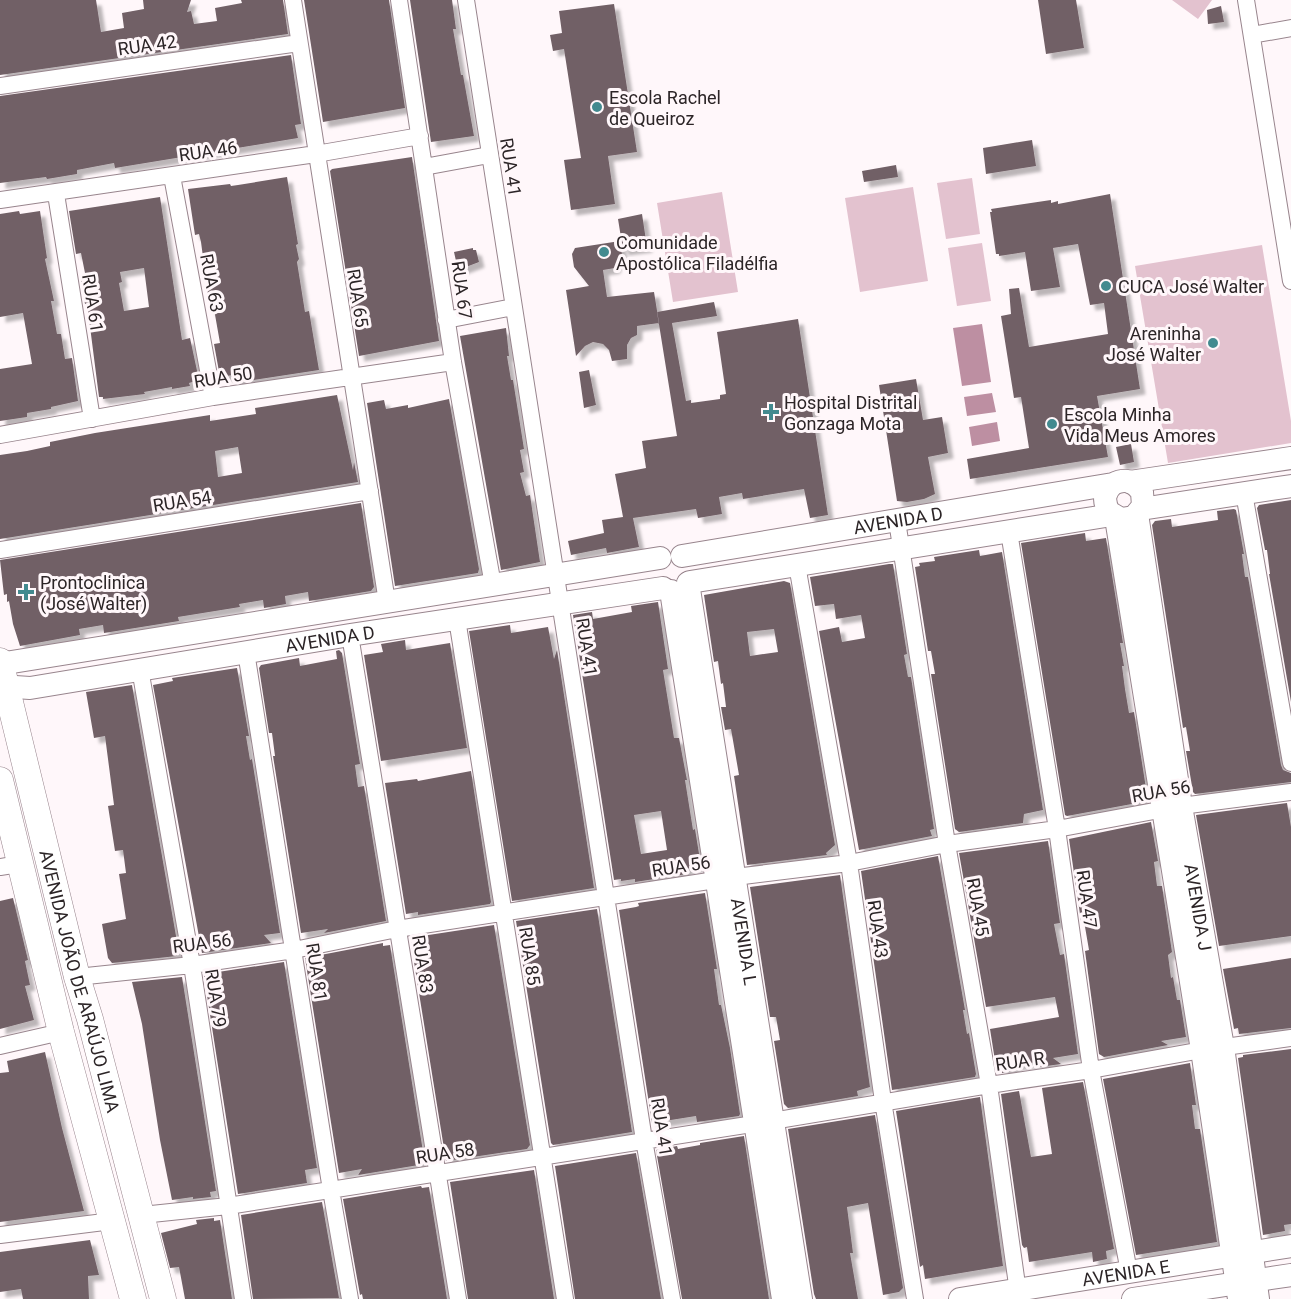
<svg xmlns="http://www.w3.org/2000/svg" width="1291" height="1299" viewBox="0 0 1291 1299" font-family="Roboto,sans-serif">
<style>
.green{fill:#e3c2cf}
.water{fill:#bd8fa2}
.building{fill:#716066;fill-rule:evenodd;filter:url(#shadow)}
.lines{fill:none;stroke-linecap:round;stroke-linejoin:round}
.street-casing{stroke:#98858d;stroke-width:18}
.secondary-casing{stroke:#98858d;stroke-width:24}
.primary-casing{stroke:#98858d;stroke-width:27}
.street{stroke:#fff;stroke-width:16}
.secondary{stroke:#fff;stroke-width:22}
.primary{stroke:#fff;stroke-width:26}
.poi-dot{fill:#428a8f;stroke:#fff7fa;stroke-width:2}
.labels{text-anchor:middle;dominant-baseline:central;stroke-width:6;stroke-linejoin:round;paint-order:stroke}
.street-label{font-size:18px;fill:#2c2527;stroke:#fff7fa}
.poi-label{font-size:18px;fill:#2c2527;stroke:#fff7fa;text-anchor:start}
</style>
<defs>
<filter id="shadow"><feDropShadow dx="5.5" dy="5.5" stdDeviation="1.5" flood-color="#0004"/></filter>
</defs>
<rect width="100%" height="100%" fill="#fff7fa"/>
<path class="green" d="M 1172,0 L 1212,0 L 1198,19 Z
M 972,178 L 980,234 L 946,239 L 937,183 Z
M 913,187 L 928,281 L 860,292 L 845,198 Z
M 722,192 L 738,292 L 673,302 L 657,203 Z
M 982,243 L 991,301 L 957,306 L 948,248 Z
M 1262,245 L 1291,421 L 1291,443 L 1168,463 L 1135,266 Z"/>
<path class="water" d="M 982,324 L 991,382 L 962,386 L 953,328 Z
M 992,393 L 996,412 L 967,416 L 964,397 Z
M 997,422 L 1000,441 L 972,446 L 969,427 Z"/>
<path class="building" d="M 0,0 L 96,0 L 101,32 L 124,28 L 122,13 L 144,9 L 143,0 L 191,0 L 187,12 L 191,11 L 194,24 L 217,21 L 215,8 L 242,3 L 241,0 L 283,0 L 288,34 L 0,75 Z
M 304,0 L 389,0 L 405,108 L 323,122 Z
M 410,0 L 452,0 L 456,29 L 453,29 L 461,75 L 463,75 L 474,136 L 431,142 Z
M 1038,0 L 1076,0 L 1084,48 L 1046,54 Z
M 614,4 L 637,152 L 608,156 L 615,204 L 571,210 L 564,160 L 581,158 L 564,49 L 553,51 L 550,35 L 562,33 L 559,11 Z
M 1221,6 L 1224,22 L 1208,24 L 1207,10 Z
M 291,55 L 301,124 L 295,125 L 298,138 L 115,168 L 114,163 L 77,170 L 77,174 L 47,179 L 46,177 L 0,183 L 0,96 Z
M 1032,140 L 1036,166 L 986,174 L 983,148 Z
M 412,157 L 439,341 L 359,356 L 330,171 L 332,169 Z
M 896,165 L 898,177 L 864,182 L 862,171 Z
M 287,177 L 298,244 L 296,245 L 299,259 L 297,262 L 305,312 L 309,311 L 319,370 L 234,383 L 233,375 L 220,377 L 214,344 L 220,343 L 214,309 L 210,310 L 201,242 L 199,234 L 195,235 L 188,189 L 230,184 L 231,186 L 238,185 Z
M 1110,194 L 1140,389 L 1097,396 L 1108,457 L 970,479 L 967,459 L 1029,448 L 1021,397 L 1014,398 L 1001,316 L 1011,314 L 1009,289 L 1019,288 L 1029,347 L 1108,334 L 1104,303 L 1090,305 L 1078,244 L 1053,248 L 1060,287 L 1031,291 L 1025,252 L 999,256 L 999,254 L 996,254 L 990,212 L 992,212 L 991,209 L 1051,200 L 1051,203 L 1058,201 L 1058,204 Z
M 160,197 L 182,340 L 190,338 L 199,380 L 189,383 L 190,386 L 172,389 L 172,387 L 144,392 L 145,394 L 103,399 L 103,397 L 99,397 L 87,303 L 85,304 L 81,279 L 86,278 L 81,253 L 76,254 L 69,211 ZM 144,268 L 149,307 L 124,311 L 119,283 L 122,282 L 120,272 Z
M 19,211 L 20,214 L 40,211 L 47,258 L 45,259 L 54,301 L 51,301 L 57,334 L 61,334 L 65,359 L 72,358 L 78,401 L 51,407 L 51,409 L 27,413 L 27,417 L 0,421 L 0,369 L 32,364 L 23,313 L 0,317 L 0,214 Z
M 642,214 L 647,247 L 623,250 L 618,219 Z
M 620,241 L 623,262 L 616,263 L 615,268 L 603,270 L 607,297 L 654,292 L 659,323 L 637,326 L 637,335 L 631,338 L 627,345 L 627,359 L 612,361 L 609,350 L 603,344 L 593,342 L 585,346 L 576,356 L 566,290 L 589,286 L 574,267 L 572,254 L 575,248 Z
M 473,248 L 473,250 L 476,250 L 479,262 L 458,270 L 454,252 Z
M 714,302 L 717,316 L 672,323 L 686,401 L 691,400 L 691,403 L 720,399 L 720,395 L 726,394 L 717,332 L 798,319 L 828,515 L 810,518 L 804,489 L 743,499 L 742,493 L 719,497 L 722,514 L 698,518 L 696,509 L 633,518 L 639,547 L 607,553 L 606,548 L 571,555 L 568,541 L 604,533 L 602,520 L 623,517 L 615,474 L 646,468 L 642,441 L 677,436 L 657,312 Z
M 506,328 L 509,356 L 507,356 L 511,380 L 513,380 L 524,449 L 520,450 L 524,472 L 520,473 L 526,496 L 530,495 L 540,562 L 501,570 L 460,336 Z
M 589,370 L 596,405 L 584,408 L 579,372 Z
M 916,379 L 923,420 L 942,417 L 948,453 L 928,457 L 935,494 L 924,499 L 907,502 L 897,501 L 879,385 Z
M 337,395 L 353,470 L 354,462 L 358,482 L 0,539 L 0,455 L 27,451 L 50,446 L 50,442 L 95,433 L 210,415 L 210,421 L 256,414 L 255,408 ZM 238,447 L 242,473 L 218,477 L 215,451 Z
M 449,399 L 479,569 L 478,573 L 395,586 L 367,403 L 384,400 L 386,409 L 408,405 L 408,408 Z
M 1131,444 L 1134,462 L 1120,465 L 1116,447 Z
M 1291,500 L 1291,702 L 1269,574 L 1270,574 L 1267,550 L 1265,550 L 1257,508 L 1259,505 Z
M 361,503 L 374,587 L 371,591 L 309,601 L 308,592 L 285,596 L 286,604 L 264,608 L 263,600 L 239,604 L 240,607 L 178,617 L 179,621 L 104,633 L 103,625 L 79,629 L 80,635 L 20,646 L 13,624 L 9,601 L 7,602 L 7,594 L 4,595 L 0,560 Z
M 1234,509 L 1236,510 L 1244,554 L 1242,554 L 1245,577 L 1248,577 L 1281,765 L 1283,770 L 1291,773 L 1291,782 L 1195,794 L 1193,792 L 1186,751 L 1190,751 L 1186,727 L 1183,728 L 1152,525 L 1155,521 L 1171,519 L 1172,527 L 1218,520 L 1217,511 Z
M 1085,533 L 1086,541 L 1106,538 L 1123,643 L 1120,643 L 1124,666 L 1122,666 L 1125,689 L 1129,713 L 1134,712 L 1148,801 L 1067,816 L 1065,815 L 1021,543 Z
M 979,550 L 980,556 L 1002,552 L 1043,810 L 1024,814 L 1023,823 L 959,832 L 955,829 L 931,674 L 935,674 L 931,651 L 928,651 L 915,567 L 920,566 L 919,563 L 935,561 L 934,557 Z
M 889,564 L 893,564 L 907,654 L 904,655 L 908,677 L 911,677 L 934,829 L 930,830 L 932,836 L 859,850 L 819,631 L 839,627 L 842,642 L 865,638 L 861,615 L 836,619 L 834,604 L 815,606 L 810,577 Z
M 784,581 L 790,583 L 835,845 L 826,853 L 827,855 L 747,865 L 734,776 L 739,775 L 731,729 L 725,730 L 721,707 L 726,707 L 723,683 L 721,684 L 718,661 L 714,662 L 704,595 ZM 774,629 L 778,652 L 750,656 L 747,632 Z
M 658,602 L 668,669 L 663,670 L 674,738 L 679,738 L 686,775 L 687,780 L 685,780 L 693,830 L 695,829 L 701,866 L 686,869 L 687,874 L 635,882 L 635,879 L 621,881 L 621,879 L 614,880 L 573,615 L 592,612 L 593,619 L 632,612 L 631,606 ZM 661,811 L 667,850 L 641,854 L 634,815 Z
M 510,625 L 511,633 L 548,627 L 554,659 L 557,650 L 594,888 L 512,901 L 469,631 Z
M 405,640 L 406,650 L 450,643 L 467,748 L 381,761 L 364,655 L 383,652 L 381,644 Z
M 339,650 L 342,653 L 360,764 L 355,765 L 358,787 L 364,786 L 386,921 L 324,933 L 328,929 L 301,933 L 273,756 L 275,756 L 272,733 L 269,733 L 259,668 L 261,665 L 299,658 L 300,666 L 337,659 L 336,651 Z
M 237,668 L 249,736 L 246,736 L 250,760 L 252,759 L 280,933 L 264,935 L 271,943 L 202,953 L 153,685 L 173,681 L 172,678 Z
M 132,685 L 179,953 L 177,956 L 112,963 L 108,958 L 102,924 L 126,919 L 119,874 L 126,873 L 123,850 L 115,851 L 108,806 L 114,805 L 105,736 L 94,738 L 86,692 Z
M 471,771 L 491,902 L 490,904 L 418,915 L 418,912 L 406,914 L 385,783 L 417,779 L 418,781 Z
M 1287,803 L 1291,827 L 1291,936 L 1219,946 L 1196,815 Z
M 1151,822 L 1158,861 L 1154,862 L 1157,886 L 1162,886 L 1172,952 L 1168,955 L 1171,978 L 1173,977 L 1177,1000 L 1180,1000 L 1186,1037 L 1161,1041 L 1168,1045 L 1104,1057 L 1099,1054 L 1085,951 L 1089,950 L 1084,921 L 1081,921 L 1069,839 Z
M 1048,841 L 1060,923 L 1054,924 L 1060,955 L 1064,954 L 1078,1054 L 1053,1058 L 1061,1064 L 1039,1067 L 1038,1062 L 1015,1065 L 1016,1070 L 1002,1073 L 1001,1066 L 996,1067 L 990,1029 L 1059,1017 L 1055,997 L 986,1007 L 959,853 Z
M 938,856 L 965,1010 L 963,1010 L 967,1034 L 969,1033 L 976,1074 L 975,1077 L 892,1090 L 861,871 Z
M 840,875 L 870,1087 L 857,1091 L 858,1096 L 788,1108 L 784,1104 L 774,1041 L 780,1040 L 776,1017 L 770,1017 L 750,887 Z
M 705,893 L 717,969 L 714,969 L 719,1005 L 721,1005 L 730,1048 L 740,1114 L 739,1116 L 697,1122 L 696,1116 L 652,1123 L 619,910 L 636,907 L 639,906 L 638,903 Z
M 13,898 L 28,960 L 25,961 L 30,985 L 25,986 L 34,1020 L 0,1029 L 0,901 Z
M 597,909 L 632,1132 L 553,1145 L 551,1143 L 516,921 Z
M 494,925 L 530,1145 L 527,1149 L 446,1161 L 411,943 L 423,941 L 422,936 Z
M 383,943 L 383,946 L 390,945 L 425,1164 L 358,1175 L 362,1169 L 339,1173 L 305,958 Z
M 1291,958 L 1291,1028 L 1239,1034 L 1238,1028 L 1234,1029 L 1223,969 Z
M 284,962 L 317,1168 L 305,1170 L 307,1183 L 238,1194 L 204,976 L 205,974 Z
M 182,977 L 216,1191 L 210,1192 L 211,1197 L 193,1199 L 193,1197 L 172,1200 L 160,1140 L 142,1024 L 132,982 Z
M 1291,1049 L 1291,1224 L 1284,1225 L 1285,1231 L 1263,1235 L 1238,1058 L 1243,1057 L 1243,1055 Z
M 45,1052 L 62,1128 L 84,1211 L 0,1222 L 0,1073 L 9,1072 L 7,1061 Z
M 1190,1063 L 1196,1105 L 1192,1105 L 1195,1129 L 1200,1129 L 1217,1242 L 1136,1255 L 1103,1079 Z
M 1083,1082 L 1114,1249 L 1106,1251 L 1107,1259 L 1093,1262 L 1092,1252 L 1029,1262 L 1027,1247 L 1024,1248 L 1022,1245 L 1001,1094 L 1019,1091 L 1031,1157 L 1052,1154 L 1042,1088 Z
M 980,1097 L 1003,1266 L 925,1279 L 923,1265 L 920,1267 L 896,1111 Z
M 875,1115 L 903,1288 L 899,1292 L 883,1295 L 868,1203 L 847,1207 L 853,1253 L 850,1253 L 858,1299 L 816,1299 L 814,1294 L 788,1129 Z
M 744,1136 L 769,1299 L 682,1299 L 656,1150 L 677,1146 L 678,1149 L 700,1145 L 700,1143 Z
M 636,1153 L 661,1299 L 575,1299 L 555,1166 Z
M 534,1170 L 554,1299 L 468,1299 L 450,1182 Z
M 421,1186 L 422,1188 L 429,1187 L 447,1299 L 363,1299 L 362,1294 L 360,1295 L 343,1199 Z
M 322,1202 L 339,1298 L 253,1299 L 241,1215 Z
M 214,1218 L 214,1221 L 220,1220 L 232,1299 L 185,1299 L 179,1267 L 170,1268 L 161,1233 L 197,1224 L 196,1220 Z
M 90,1240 L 99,1275 L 88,1276 L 89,1299 L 23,1299 L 21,1289 L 0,1292 L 0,1252 Z"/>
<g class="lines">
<g class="street-casing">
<path id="street" d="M 293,0 L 387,602
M 399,0 L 453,362 L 493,585
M 466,0 L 644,1140 L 672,1299
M 1246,0 L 1291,281
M 1252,35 L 1291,28
M 0,86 L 299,43
M 424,167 L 489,155
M 172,176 L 213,397
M 56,194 L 92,419
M 0,200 L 316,154 L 420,136
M 446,320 L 513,307
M 0,435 L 213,397 L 453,362
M 1244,493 L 1291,763
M 897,521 L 947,844 L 989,1085 L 1019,1299
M 1009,532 L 1057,829 L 1091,1070 L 1129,1272
M 0,550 L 370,491
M 797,565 L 849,863 L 883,1101 L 915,1299
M 457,619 L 565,1299
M 350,635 L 458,1299
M 246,652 L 331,1190 L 350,1299
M 140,669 L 192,965 L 243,1299
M 0,867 L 19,864
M 77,977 L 192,965 L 294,950 L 397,929 L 735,877 L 849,863 L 947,844 L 1057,829 L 1181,806 L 1291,792
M 0,1046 L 61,1032
M 142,1215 L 228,1206 L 772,1121 L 989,1085 L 1091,1070 L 1202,1050 L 1291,1038
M 0,1235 L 112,1221"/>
</g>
<g class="secondary-casing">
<g id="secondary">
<path d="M 1130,482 L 1291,458"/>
<path d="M 1141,509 L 1291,486"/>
<path id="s1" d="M 1137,514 L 1181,806 L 1223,1047 L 1258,1299"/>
<path d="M 1116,518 L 1202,1050 L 1239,1299"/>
<path id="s2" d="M 682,556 L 1113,484 C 1125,478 1134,481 1142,492 L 1143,506 L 1134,517 L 1121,519 L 1109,512 C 1103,501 1104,492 1113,484"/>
<path d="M 690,582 L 1112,515"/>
<path id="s3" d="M 688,583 L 801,1299"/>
<path d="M 671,591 L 783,1299"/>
<path d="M 0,664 L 660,558"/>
<path id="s4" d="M 0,686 L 30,688 L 350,635 L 663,588"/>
<path id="s5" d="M 960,1299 L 1291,1246"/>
<path d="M 1133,1299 L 1291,1275"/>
</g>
</g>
<g class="primary-casing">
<g id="primary">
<path id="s6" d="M 0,661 L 77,977 L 90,1019 L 163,1299"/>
<path d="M 0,780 L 61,1032 L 133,1299"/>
</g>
</g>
<use href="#street" class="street"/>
<use href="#secondary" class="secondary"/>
<use href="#primary" class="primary"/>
</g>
<g class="poi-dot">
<circle cx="597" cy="107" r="6"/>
<circle cx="604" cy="252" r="6"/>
<circle cx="1106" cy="286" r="6"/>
<circle cx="1213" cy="343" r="6"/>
<path d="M768 403h6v6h6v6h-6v6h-6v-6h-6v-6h6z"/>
<circle cx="1052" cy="424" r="6"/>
<path d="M23 583h6v6h6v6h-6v6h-6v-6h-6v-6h6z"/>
</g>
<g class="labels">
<g class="street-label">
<text transform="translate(147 45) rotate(-8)">RUA 42</text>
<text transform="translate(208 151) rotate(-8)">RUA 46</text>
<text transform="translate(511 167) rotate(81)">RUA 41</text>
<text transform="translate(212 283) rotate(79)">RUA 63</text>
<text transform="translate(462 290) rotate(82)">RUA 67</text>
<text transform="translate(358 298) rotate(81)">RUA 65</text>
<text transform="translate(93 303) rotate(81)">RUA 61</text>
<text transform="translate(223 377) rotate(-9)">RUA 50</text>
<text transform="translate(182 501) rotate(-9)">RUA 54</text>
<text stroke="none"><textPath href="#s2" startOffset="219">AVENIDA D</textPath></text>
<text stroke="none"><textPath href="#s4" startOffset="334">AVENIDA D</textPath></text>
<text transform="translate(587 647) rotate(81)">RUA 41</text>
<text transform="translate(1161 791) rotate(-10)">RUA 56</text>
<text transform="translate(681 866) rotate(-9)">RUA 56</text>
<text transform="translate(1087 899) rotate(82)">RUA 47</text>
<text stroke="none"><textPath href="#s1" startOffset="398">AVENIDA J</textPath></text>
<text transform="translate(978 907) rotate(80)">RUA 45</text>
<text transform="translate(878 929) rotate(82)">RUA 43</text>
<text stroke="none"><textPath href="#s3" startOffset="363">AVENIDA L</textPath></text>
<text transform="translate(202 943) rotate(-7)">RUA 56</text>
<text transform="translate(530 956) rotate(81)">RUA 85</text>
<text transform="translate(423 964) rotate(81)">RUA 83</text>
<text transform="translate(317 972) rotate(81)">RUA 81</text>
<text stroke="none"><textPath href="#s6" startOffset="330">AVENIDA JOÃO DE ARAÚJO LIMA</textPath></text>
<text transform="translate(216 998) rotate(81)">RUA 79</text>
<text transform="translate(1020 1061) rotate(-8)">RUA R</text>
<text transform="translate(662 1127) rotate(81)">RUA 41</text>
<text transform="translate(445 1153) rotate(-9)">RUA 58</text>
<text stroke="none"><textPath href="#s5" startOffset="168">AVENIDA E</textPath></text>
</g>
<g class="poi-label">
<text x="609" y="97">Escola Rachel<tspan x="609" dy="21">de Queiroz</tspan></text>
<text x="616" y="242">Comunidade<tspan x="616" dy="21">Apostólica Filadélfia</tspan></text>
<text x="1118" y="286">CUCA José Walter</text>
<text x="1201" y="333" text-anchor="end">Areninha<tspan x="1201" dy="21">José Walter</tspan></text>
<text x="784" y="402">Hospital Distrital<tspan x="784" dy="21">Gonzaga Mota</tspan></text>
<text x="1064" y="414">Escola Minha<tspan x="1064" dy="21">Vida Meus Amores</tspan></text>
<text x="40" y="582">Prontoclinica<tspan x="40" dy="21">(José Walter)</tspan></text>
</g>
</g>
</svg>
